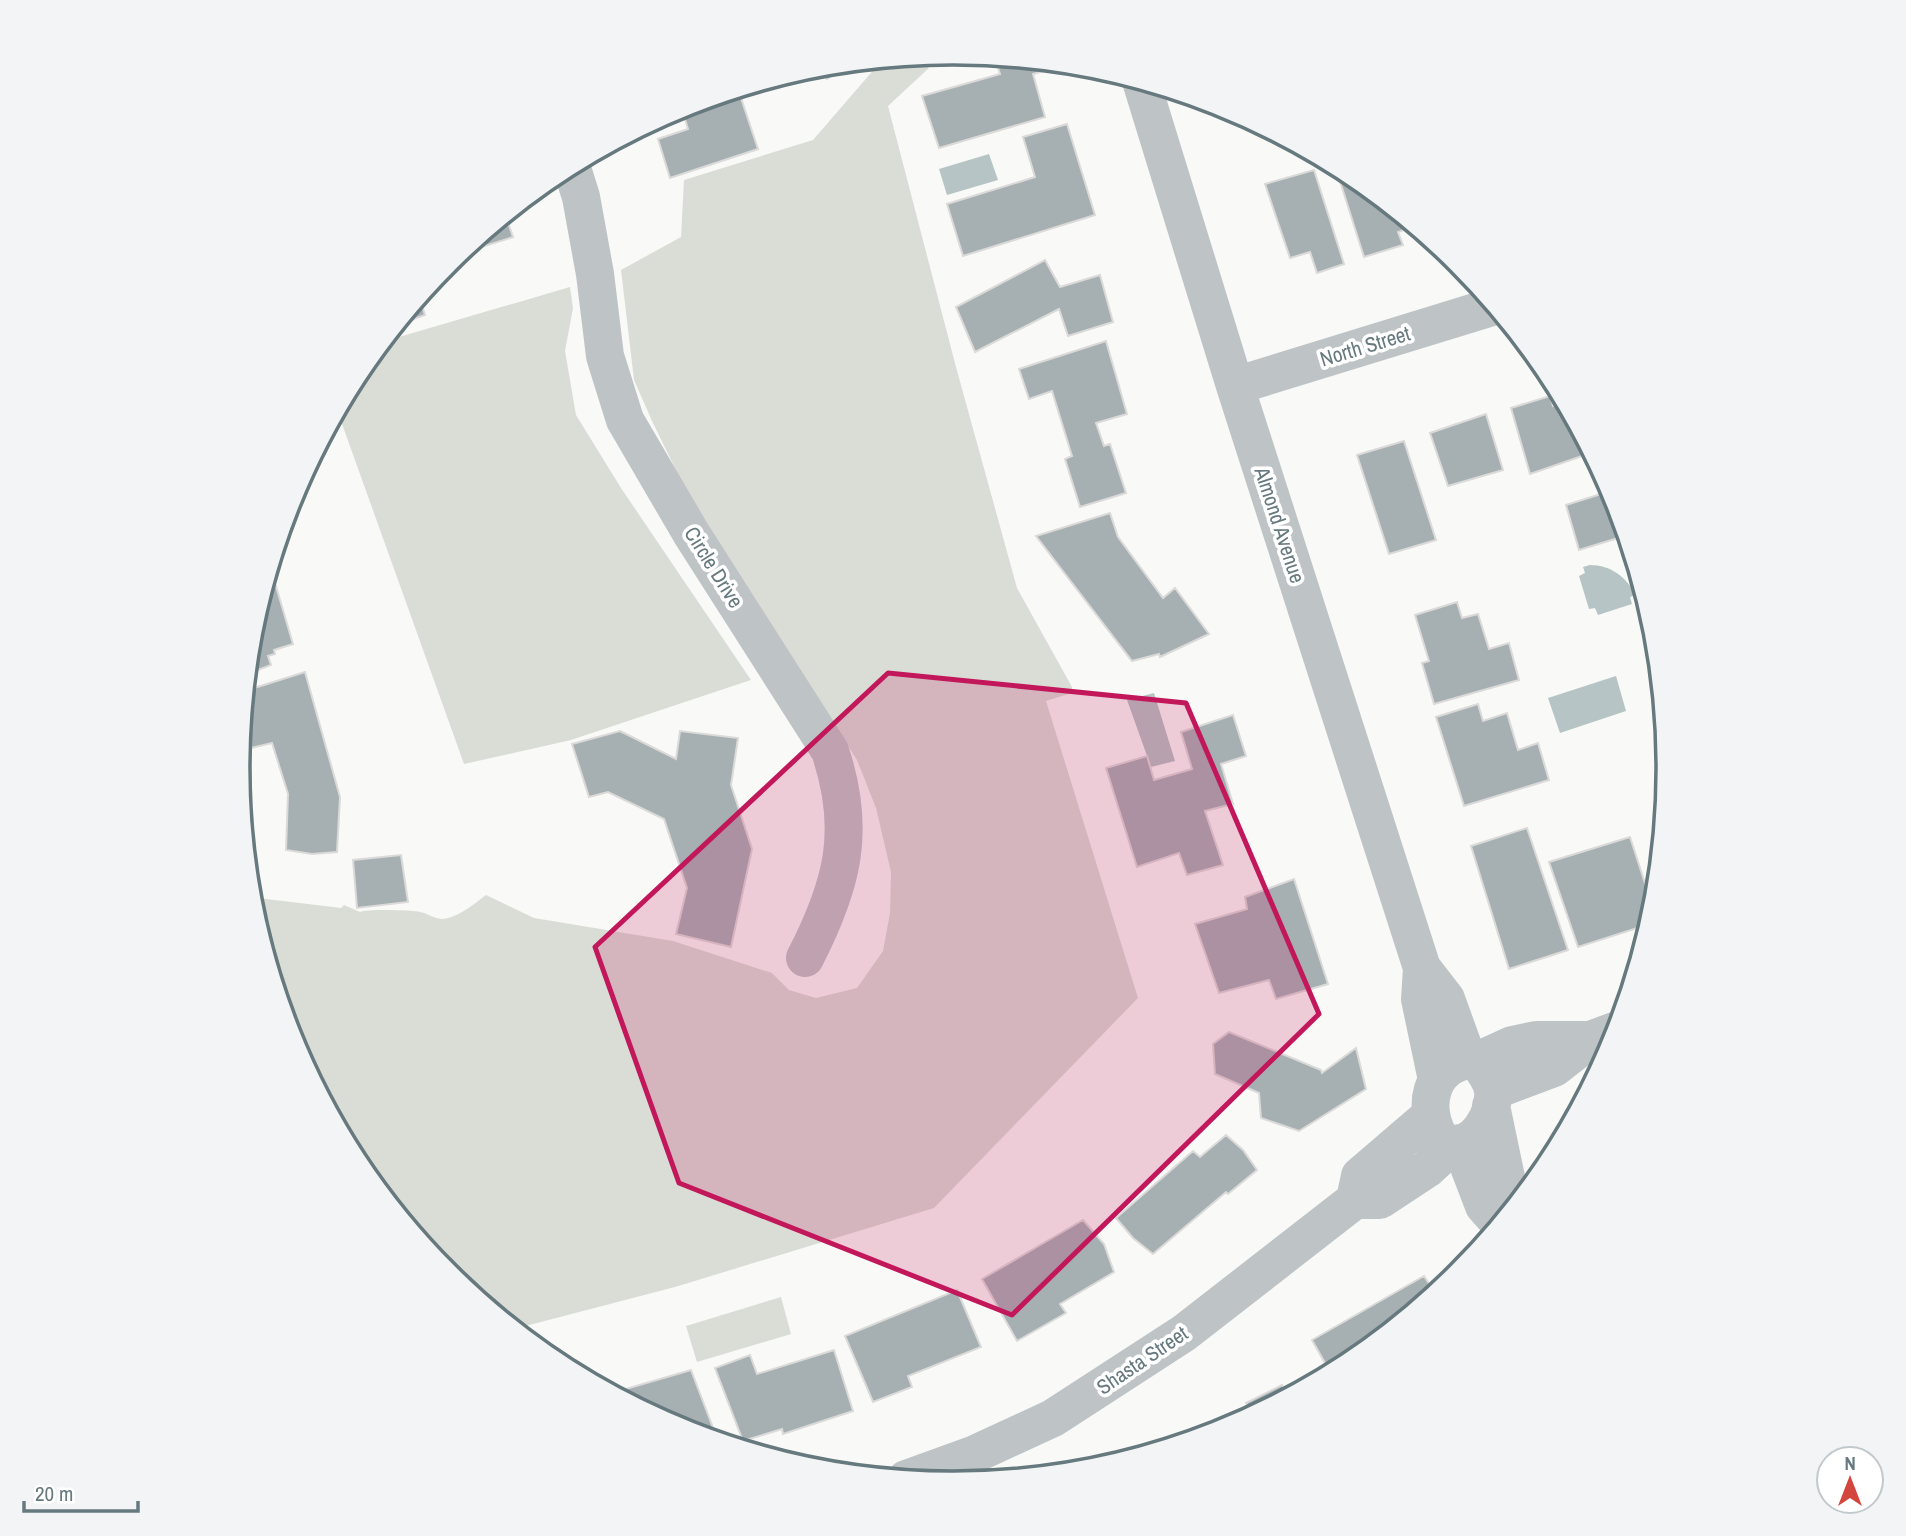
<svg xmlns="http://www.w3.org/2000/svg" width="1906" height="1536" viewBox="0 0 1906 1536" font-family="'Archivo Narrow',sans-serif">
<style>
.green{fill:#daddd6}
.water{fill:#b6c4c5}
.building{fill:#a6b0b3;stroke:#dbdad9;stroke-width:2}
.lines{fill:none;stroke-linecap:round;stroke-linejoin:round}
.minor{stroke:#bec4c6;stroke-width:38}
.marked{fill:#c2185b;fill-opacity:0.2;stroke:#c2185b;stroke-width:5;stroke-linejoin:round}
.labels{text-anchor:middle;dominant-baseline:central;stroke-width:7;stroke-linejoin:round;paint-order:stroke}
.street-label{font-size:21px;fill:#66797f;stroke:#fff}
.rim{fill:none;stroke:#66797f;stroke-width:3.5}
</style>
<rect width="100%" height="100%" fill="#f9f9f7"/>
<path class="green" d="M 917,56 L 929,68 L 888,106 L 956,367 L 1017,588 L 1072,687 L 1072,693 L 1046,701 L 1138,998 L 934,1208 L 675,1287 L 514,1329 L 447,1274 L 358,1165 L 292,1041 L 251,907 L 250,897 L 341,908 L 344,905 L 360,912 C 367,909 412,910 420,912 C 427,913 435,919 442,919 C 458,918 474,904 486,895 L 534,918 L 673,941 L 772,973 L 789,990 L 816,998 L 857,988 L 883,951 L 890,913 L 891,872 L 876,808 L 857,760 L 695,509 L 652,421 L 634,380 L 621,270 L 681,237 L 684,180 L 813,140 L 883,59 Z
M 570,287 L 573,308 L 565,351 L 576,415 L 621,488 L 751,680 L 571,740 L 464,764 L 337,410 L 358,370 L 382,342 Z
M 781,1297 L 791,1334 L 697,1362 L 686,1326 Z"/>
<path class="water" d="M 989,154 L 998,180 L 947,195 L 939,169 Z
M 1590,565 C 1611,565 1626,577 1636,595 L 1630,597 L 1632,604 L 1598,615 L 1595,608 L 1589,609 L 1579,576 L 1585,573 L 1583,567 Z
M 1616,676 L 1626,711 L 1560,733 L 1548,698 Z
M 1154,693 L 1175,761 L 1151,767 L 1127,700 Z"/>
<path class="building" d="M 995,57 L 1045,62 L 1048,70 L 1033,74 L 1045,117 L 939,148 L 922,96 L 1000,74 Z
M 847,63 L 827,79 L 817,66 Z
M 738,89 L 758,149 L 670,178 L 658,139 L 688,129 L 681,106 Z
M 1067,124 L 1095,215 L 963,256 L 947,204 L 1035,177 L 1023,137 Z
M 1314,170 L 1344,264 L 1317,273 L 1310,252 L 1290,258 L 1265,184 Z
M 1352,174 L 1415,226 L 1398,232 L 1403,245 L 1364,257 L 1339,178 Z
M 505,214 L 513,237 L 456,255 Z
M 1045,260 L 1060,287 L 1100,275 L 1113,322 L 1068,336 L 1059,309 L 975,352 L 956,307 Z
M 419,296 L 425,315 L 395,326 Z
M 1106,341 L 1127,414 L 1096,423 L 1104,446 L 1110,444 L 1126,493 L 1080,507 L 1065,459 L 1072,456 L 1052,391 L 1029,399 L 1019,369 Z
M 1550,396 L 1553,406 L 1565,402 L 1583,436 L 1588,454 L 1530,474 L 1511,408 Z
M 1486,414 L 1503,470 L 1448,486 L 1430,433 Z
M 1404,441 L 1436,540 L 1389,554 L 1357,455 Z
M 1604,493 L 1618,538 L 1579,550 L 1566,505 Z
M 1110,513 L 1118,537 L 1163,598 L 1175,588 L 1209,634 L 1160,657 L 1159,654 L 1132,661 L 1036,536 Z
M 270,566 L 293,644 L 274,650 L 275,654 L 268,656 L 271,665 L 247,674 L 251,628 Z
M 1457,602 L 1462,618 L 1478,614 L 1489,649 L 1509,643 L 1519,680 L 1434,704 L 1422,663 L 1429,661 L 1415,615 Z
M 305,672 L 340,797 L 337,852 L 312,854 L 286,850 L 288,794 L 272,743 L 243,750 L 240,739 L 245,691 Z
M 1478,704 L 1483,721 L 1507,713 L 1518,750 L 1538,743 L 1549,780 L 1464,806 L 1436,717 Z
M 1233,715 L 1246,756 L 1221,764 L 1233,804 L 1205,811 L 1223,865 L 1187,875 L 1179,853 L 1137,867 L 1106,768 L 1147,756 L 1154,780 L 1192,769 L 1181,732 Z
M 620,731 L 676,759 L 680,731 L 738,738 L 731,785 L 752,849 L 731,947 L 676,934 L 687,888 L 664,819 L 608,792 L 589,797 L 572,744 Z
M 1527,828 L 1568,950 L 1509,969 L 1471,846 Z
M 1630,837 L 1654,911 L 1650,924 L 1578,947 L 1549,862 Z
M 401,855 L 408,902 L 357,908 L 353,860 Z
M 1294,879 L 1328,984 L 1276,999 L 1269,980 L 1219,993 L 1195,924 L 1247,909 L 1245,897 Z
M 1229,1032 L 1321,1070 L 1322,1073 L 1356,1048 L 1366,1089 L 1299,1131 L 1261,1118 L 1259,1093 L 1215,1074 L 1213,1044 Z
M 1226,1135 L 1243,1150 L 1257,1170 L 1228,1194 L 1226,1192 L 1153,1254 L 1133,1238 L 1116,1218 L 1193,1151 L 1200,1157 Z
M 1083,1220 L 1104,1244 L 1114,1272 L 1060,1304 L 1066,1313 L 1017,1341 L 982,1279 Z
M 1424,1276 L 1435,1293 L 1374,1344 L 1363,1350 L 1364,1352 L 1350,1363 L 1340,1369 L 1337,1365 L 1329,1370 L 1312,1340 Z
M 957,1290 L 981,1347 L 908,1376 L 912,1387 L 873,1402 L 845,1336 Z
M 834,1350 L 853,1411 L 783,1434 L 782,1429 L 743,1441 L 715,1368 L 750,1355 L 757,1374 Z
M 691,1370 L 718,1441 L 679,1429 L 612,1393 Z
M 1282,1385 L 1288,1396 L 1226,1429 L 1200,1437 L 1249,1408 L 1246,1403 Z"/>
<g class="lines">
<path class="minor" d="M 1141,81 L 1235,386 L 1422,968 L 1446,999 L 1468,1060
M 571,165 L 581,197 L 595,274 L 605,356 L 625,420 L 691,533 L 830,751 C 857,831 842,886 805,958
M 1235,386 L 1495,306
M 1422,968 L 1420,999 L 1437,1080
M 1468,1060 L 1477,1061 C 1484,1070 1491,1079 1493,1090 C 1495,1111 1479,1144 1455,1144 C 1450,1144 1444,1141 1440,1139 C 1422,1107 1429,1068 1468,1060 Z
M 1477,1061 L 1512,1045 L 1536,1040 L 1590,1040
M 1493,1091 L 1554,1068 L 1590,1040 L 1617,1030
M 1491,1106 L 1512,1206 L 1510,1212
M 1460,1143 L 1484,1206 L 1500,1224
M 1355,1200 L 1360,1176 L 1431,1115
M 906,1479 L 975,1454 L 1053,1418 L 1184,1333 L 1355,1200 L 1380,1200 L 1427,1169 L 1454,1144"/>
</g>
<path class="marked" d="M 888,673 L 1186,703 L 1319,1014 L 1012,1315 L 679,1183 L 595,947 Z"/>
<g class="labels">
<g class="street-label">
<text transform="translate(1365 346) rotate(-17)">North Street</text>
<text transform="translate(1280 525) rotate(72)">Almond Avenue</text>
<text transform="translate(714 567) rotate(58)">Circle Drive</text>
<text transform="translate(1142 1360) rotate(-34)">Shasta Street</text>
</g>
</g>
<path d="M0 0H1906V1536H0ZM250 768a703 703 0 1 1 1406 0a703 703 0 1 1-1406 0Z" fill="#f3f4f5" fill-rule="evenodd"/>
<path class="rim" d="M250 768a703 703 0 1 1 1406 0a703 703 0 1 1-1406 0Z"/>
<g transform="translate(1850 1480)"><circle r="33" fill="#ffffff" stroke="#c2c9cc" stroke-width="2"/>
<path d="M0-5L12 26L0 18L-12 26Z" fill="#d3463d"/>
<text y="-10" font-size="19" font-weight="bold" text-anchor="middle" fill="#66797f">N</text>
</g>
<path d="M24 1501v10h114v-10" fill="none" stroke="#66797f" stroke-width="3.5"/>
<text x="35" y="1501" font-size="21" fill="#66797f" stroke="#ffffff" stroke-width="5" paint-order="stroke">20 m</text>
</svg>
